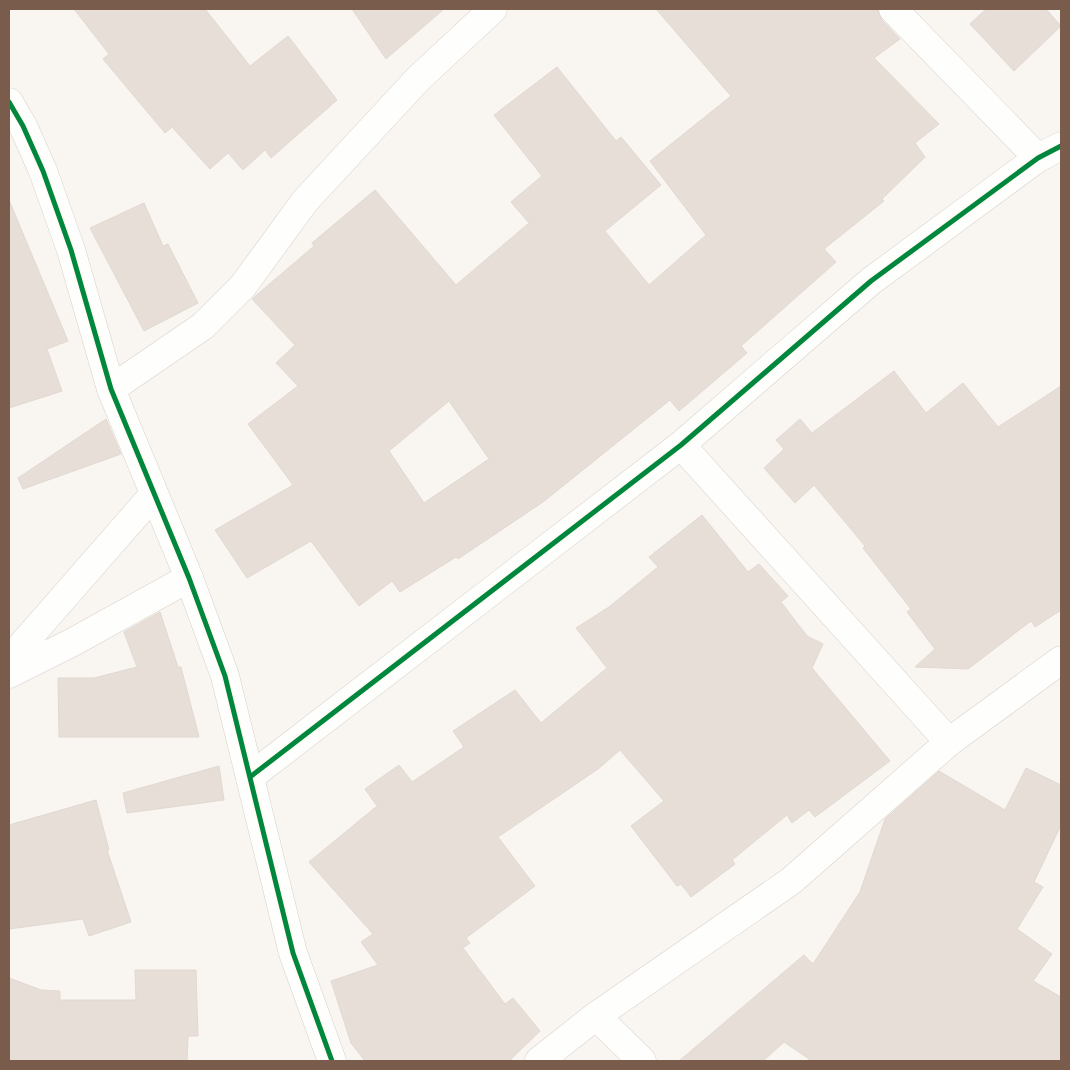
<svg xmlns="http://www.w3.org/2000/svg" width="1070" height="1070" viewBox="0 0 1070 1070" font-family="Commissioner,sans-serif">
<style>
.building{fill:#e6ded7;stroke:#e2d8d2;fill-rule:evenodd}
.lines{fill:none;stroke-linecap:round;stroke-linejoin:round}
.minor-casing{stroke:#d7d1cb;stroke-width:29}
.tertiary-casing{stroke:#d7d1cb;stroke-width:29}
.minor{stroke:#fefefd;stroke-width:28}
.tertiary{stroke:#fefefd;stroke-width:28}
.cycleway-casing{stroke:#fffaf3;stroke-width:8}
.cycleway{stroke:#00873e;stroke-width:5}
</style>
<rect width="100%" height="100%" fill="#f9f5f0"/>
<path class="building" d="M 74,9 L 205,9 L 250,66 L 288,36 L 337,100 L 271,158 L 265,150 L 243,170 L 228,153 L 210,169 L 172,127 L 165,133 L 103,59 L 109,54 Z
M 352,9 L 444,9 L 386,59 Z
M 656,9 L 878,9 L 882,20 L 900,39 L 874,58 L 939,124 L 915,143 L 925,157 L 882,199 L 884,201 L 824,249 L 836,262 L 741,346 L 747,353 L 679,411 L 670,400 L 543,502 L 458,559 L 456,557 L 400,592 L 392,581 L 359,606 L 311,541 L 247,578 L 215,530 L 293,485 L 248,424 L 298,386 L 276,363 L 295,345 L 252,299 L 314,246 L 312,243 L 375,190 L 456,285 L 529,223 L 511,202 L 542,176 L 494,115 L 557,67 L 616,141 L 621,137 L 661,185 L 605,231 L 649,285 L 706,235 L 650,161 L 731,96 ZM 449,401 L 489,459 L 424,503 L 389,451 Z
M 986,9 L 1046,9 L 1061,26 L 1014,71 L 970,24 Z
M 9,200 L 68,341 L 47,349 L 62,391 L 9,408 Z
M 144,203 L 163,246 L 168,244 L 198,303 L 144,331 L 90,228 Z
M 894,371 L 926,413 L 963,383 L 998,427 L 1061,386 L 1061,610 L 1035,627 L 1031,621 L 968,669 L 915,667 L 935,649 L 907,612 L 911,609 L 863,548 L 865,546 L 814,485 L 795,503 L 764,468 L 784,449 L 776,440 L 800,419 L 812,433 Z
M 106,419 L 121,454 L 23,489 L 18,478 Z
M 702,515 L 748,572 L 759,564 L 788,596 L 781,602 L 807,636 L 823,644 L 812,668 L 890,761 L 815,817 L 809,810 L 792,823 L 787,815 L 732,860 L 735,864 L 691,897 L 681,884 L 677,886 L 631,826 L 664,801 L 620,750 L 598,769 L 498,837 L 535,886 L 466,938 L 470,943 L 463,948 L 505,1004 L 513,998 L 540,1031 L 509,1061 L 365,1061 L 351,1043 L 331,981 L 378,965 L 361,942 L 373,934 L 309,862 L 377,806 L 365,789 L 399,765 L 412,782 L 464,747 L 453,731 L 515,690 L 541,723 L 607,668 L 576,628 L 609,607 L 658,567 L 649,557 Z
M 160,612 L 178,667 L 181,667 L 199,737 L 59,737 L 58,678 L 94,678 L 137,667 L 124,632 Z
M 219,766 L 224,800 L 127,813 L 123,793 Z
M 1026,768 L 1061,785 L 1061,825 L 1034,882 L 1043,887 L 1017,929 L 1052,954 L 1033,981 L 1061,997 L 1061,1061 L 812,1061 L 784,1042 L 763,1061 L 679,1061 L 804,955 L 813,964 L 860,892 L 885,819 L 939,771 L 1005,810 Z
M 96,800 L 109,850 L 107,850 L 131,922 L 89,936 L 83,919 L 9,929 L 9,825 Z
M 135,970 L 196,970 L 198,1036 L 188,1036 L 187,1061 L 9,1061 L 9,978 L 41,990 L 60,991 L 60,1000 L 136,1000 Z"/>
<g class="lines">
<g class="minor-casing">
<path id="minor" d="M 893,9 L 1038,158
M 111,389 L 203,326 L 243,286 L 305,201 L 418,79 L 493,9
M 681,445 L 949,742
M 9,660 L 154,494
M 9,674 L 73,642 L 189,578
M 250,777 L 681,445 L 871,281 L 1038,158 L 1061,146
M 596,1016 L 642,1061"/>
</g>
<g class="tertiary-casing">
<path id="tertiary" d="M 9,102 L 23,126 L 43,171 L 71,250 L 111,389 L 189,578 L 225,676 L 293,953 L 332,1061
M 539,1061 L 596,1016 L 791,881 L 949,742 L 1061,660"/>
</g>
<use href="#minor" class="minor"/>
<use href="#tertiary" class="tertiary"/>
<g class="cycleway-casing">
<path id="cycleway" d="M 9,102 L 23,126 L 43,171 L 71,250 L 111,389 L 189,578 L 225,676 L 293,953 L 332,1061
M 250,777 L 681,445 L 871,281 L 1038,158 L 1061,146"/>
</g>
<use href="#cycleway" class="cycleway"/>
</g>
<rect width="1070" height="1070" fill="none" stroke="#7a5c4d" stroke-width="20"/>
</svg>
